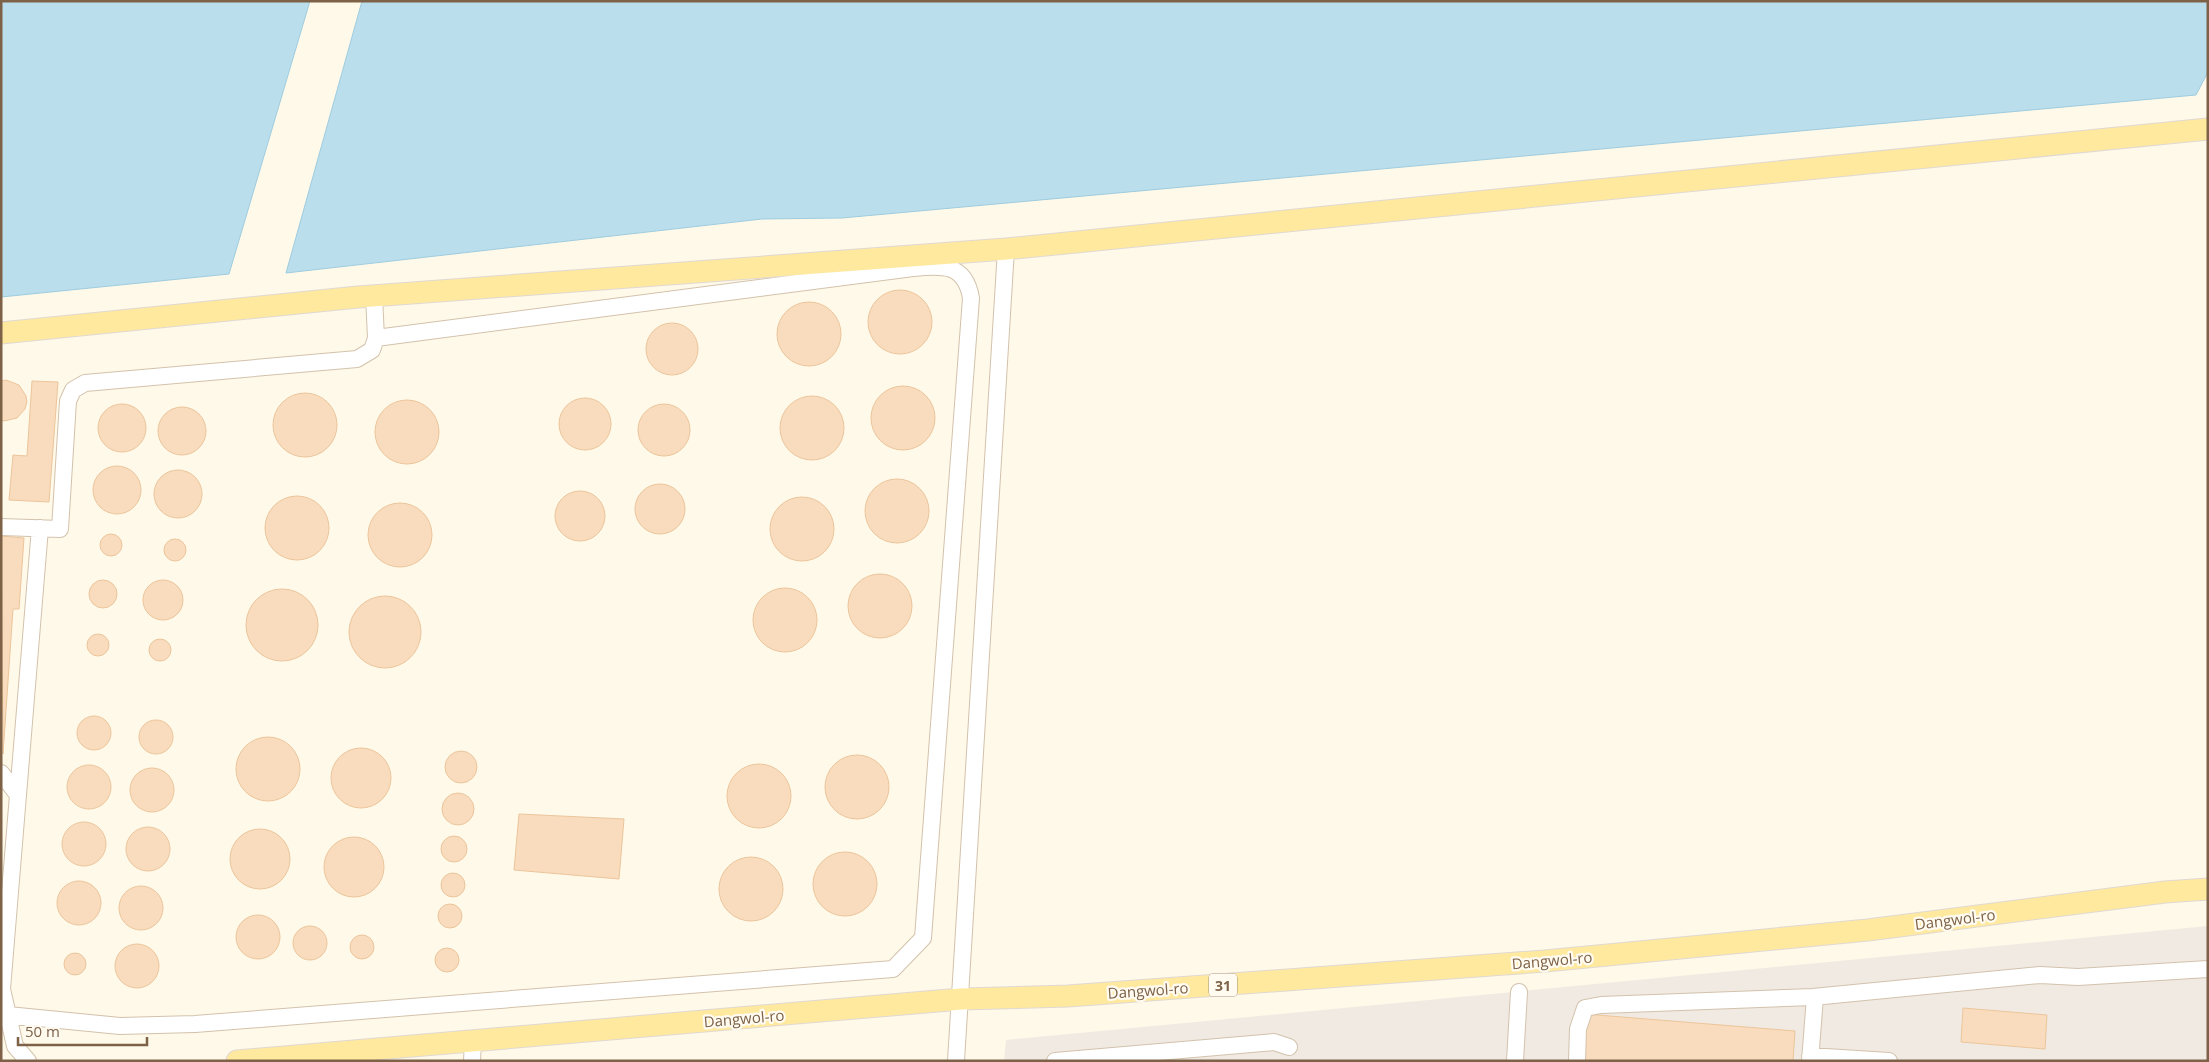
<svg xmlns="http://www.w3.org/2000/svg" width="2209" height="1062" viewBox="0 0 2209 1062" font-family="'Open Sans',sans-serif">
<style>
.industrial{fill:#f0eae2}
.water{fill:#badeec;stroke:#9eccdf}
.building{fill:#f8dcbd;stroke:#ecc59b}
.lines{fill:none;stroke-linecap:round;stroke-linejoin:round}
.minor-casing{stroke:#d3c2ac;stroke-width:18}
.major-casing{stroke:#e0d9d3;stroke-width:23}
.minor{stroke:#fff;stroke-width:16}
.major{stroke:#ffe99f;stroke-width:21}
.labels{text-anchor:middle;dominant-baseline:central;stroke-width:4.5;stroke-linejoin:round;paint-order:stroke}
.shield{fill:#fffbf1;stroke:#a4907b;stroke-width:1}
.shield-label{font-size:14px;font-weight:bold;fill:#7d6248}
.street-label{font-size:15px;fill:#7d6248;stroke:#fffbf1}
</style>
<rect width="100%" height="100%" fill="#fff9e9"/>
<path class="industrial" d="M 2208,926 L 2208,1061 L 1004,1061 L 1006,1040 Z"/>
<path class="water" d="M 1,1 L 310,1 L 229,274 L 1,297 Z
M 362,1 L 2208,1 L 2208,72 L 2196,95 L 842,218 L 762,219 L 286,273 Z"/>
<path class="building" d="M868 322a32 32 0 1 1 64 0a32 32 0 1 1-64 0Z
M777 334a32 32 0 1 1 64 0a32 32 0 1 1-64 0Z
M646 349a26 26 0 1 1 52 0a26 26 0 1 1-52 0Z
M 6,380 L 19,385 L 26,396 L 27,402 L 25,409 L 17,418 L 4,421 L 1,420 L 1,381 Z
M 32,381 L 58,382 L 49,502 L 9,500 L 13,455 L 27,456 Z
M871 418a32 32 0 1 1 64 0a32 32 0 1 1-64 0Z
M273 425a32 32 0 1 1 64 0a32 32 0 1 1-64 0Z
M780 428a32 32 0 1 1 64 0a32 32 0 1 1-64 0Z
M559 424a26 26 0 1 1 52 0a26 26 0 1 1-52 0Z
M375 432a32 32 0 1 1 64 0a32 32 0 1 1-64 0Z
M98 428a24 24 0 1 1 48 0a24 24 0 1 1-48 0Z
M638 430a26 26 0 1 1 52 0a26 26 0 1 1-52 0Z
M158 431a24 24 0 1 1 48 0a24 24 0 1 1-48 0Z
M93 490a24 24 0 1 1 48 0a24 24 0 1 1-48 0Z
M154 494a24 24 0 1 1 48 0a24 24 0 1 1-48 0Z
M865 511a32 32 0 1 1 64 0a32 32 0 1 1-64 0Z
M635 509a25 25 0 1 1 50 0a25 25 0 1 1-50 0Z
M555 516a25 25 0 1 1 50 0a25 25 0 1 1-50 0Z
M265 528a32 32 0 1 1 64 0a32 32 0 1 1-64 0Z
M770 529a32 32 0 1 1 64 0a32 32 0 1 1-64 0Z
M368 535a32 32 0 1 1 64 0a32 32 0 1 1-64 0Z
M100 545a11 11 0 1 1 22 0a11 11 0 1 1-22 0Z
M 1,536 L 24,538 L 19,609 L 13,609 L 3,754 Z
M164 550a11 11 0 1 1 22 0a11 11 0 1 1-22 0Z
M848 606a32 32 0 1 1 64 0a32 32 0 1 1-64 0Z
M89 594a14 14 0 1 1 28 0a14 14 0 1 1-28 0Z
M143 600a20 20 0 1 1 40 0a20 20 0 1 1-40 0Z
M753 620a32 32 0 1 1 64 0a32 32 0 1 1-64 0Z
M246 625a36 36 0 1 1 72 0a36 36 0 1 1-72 0Z
M349 632a36 36 0 1 1 72 0a36 36 0 1 1-72 0Z
M87 645a11 11 0 1 1 22 0a11 11 0 1 1-22 0Z
M149 650a11 11 0 1 1 22 0a11 11 0 1 1-22 0Z
M77 733a17 17 0 1 1 34 0a17 17 0 1 1-34 0Z
M139 737a17 17 0 1 1 34 0a17 17 0 1 1-34 0Z
M236 769a32 32 0 1 1 64 0a32 32 0 1 1-64 0Z
M331 778a30 30 0 1 1 60 0a30 30 0 1 1-60 0Z
M445 767a16 16 0 1 1 32 0a16 16 0 1 1-32 0Z
M825 787a32 32 0 1 1 64 0a32 32 0 1 1-64 0Z
M727 796a32 32 0 1 1 64 0a32 32 0 1 1-64 0Z
M67 787a22 22 0 1 1 44 0a22 22 0 1 1-44 0Z
M130 790a22 22 0 1 1 44 0a22 22 0 1 1-44 0Z
M442 809a16 16 0 1 1 32 0a16 16 0 1 1-32 0Z
M 519,814 L 624,819 L 619,879 L 514,870 Z
M62 844a22 22 0 1 1 44 0a22 22 0 1 1-44 0Z
M126 849a22 22 0 1 1 44 0a22 22 0 1 1-44 0Z
M230 859a30 30 0 1 1 60 0a30 30 0 1 1-60 0Z
M441 849a13 13 0 1 1 26 0a13 13 0 1 1-26 0Z
M324 867a30 30 0 1 1 60 0a30 30 0 1 1-60 0Z
M813 884a32 32 0 1 1 64 0a32 32 0 1 1-64 0Z
M719 889a32 32 0 1 1 64 0a32 32 0 1 1-64 0Z
M441 885a12 12 0 1 1 24 0a12 12 0 1 1-24 0Z
M57 903a22 22 0 1 1 44 0a22 22 0 1 1-44 0Z
M119 908a22 22 0 1 1 44 0a22 22 0 1 1-44 0Z
M438 916a12 12 0 1 1 24 0a12 12 0 1 1-24 0Z
M236 937a22 22 0 1 1 44 0a22 22 0 1 1-44 0Z
M293 943a17 17 0 1 1 34 0a17 17 0 1 1-34 0Z
M350 947a12 12 0 1 1 24 0a12 12 0 1 1-24 0Z
M115 966a22 22 0 1 1 44 0a22 22 0 1 1-44 0Z
M435 960a12 12 0 1 1 24 0a12 12 0 1 1-24 0Z
M64 964a11 11 0 1 1 22 0a11 11 0 1 1-22 0Z
M 1963,1008 L 2047,1015 L 2045,1049 L 1961,1042 Z
M 1585,1014 L 1795,1031 L 1793,1061 L 1581,1061 Z"/>
<g class="lines">
<g class="minor-casing">
<path id="minor" d="M 1,527 L 60,529 L 68,401 L 73,390 L 85,383 L 357,359 L 372,350 L 376,338 L 374,296
M 1,773 L 18,795
M 8,1015 L 120,1026 L 195,1024 L 893,969 L 923,938 L 971,298 C 965,263 942,265 913,268 L 376,338
M 1810,1056 L 1889,1061
M 28,1061 L 15,1046 L 2,989 L 40,528
M 472,1061 L 473,1041
M 956,1061 L 1006,249
M 1055,1061 L 1274,1042 L 1289,1047
M 1515,1061 L 1519,992
M 1577,1061 L 1578,1029 L 1585,1008 L 1601,1005 L 1813,997 L 2040,975 L 2078,977 L 2208,969
M 1810,1061 L 1815,997"/>
</g>
<g class="major-casing">
<path id="major" d="M 1,333 L 358,297 L 1006,249 L 2208,129
M 237,1061 L 961,999 L 1068,996 L 1545,961 L 1868,930 L 2165,892 L 2208,889"/>
</g>
<use href="#minor" class="minor"/>
<use href="#major" class="major"/>
</g>
<g class="labels">
<rect class="shield" x="1209" y="973.5" width="28" height="23" rx="4"/>
<g class="shield-label">
<text x="1223" y="985">31</text>
</g>
<g class="street-label">
<text transform="translate(1955 919) rotate(-7)">Dangwol-ro</text>
<text transform="translate(1552 960) rotate(-5)">Dangwol-ro</text>
<text transform="translate(1148 990) rotate(-4)">Dangwol-ro</text>
<text transform="translate(744 1018) rotate(-5)">Dangwol-ro</text>
</g>
</g>
<rect width="2209" height="1062" fill="none" stroke="#7d6248" stroke-width="5"/>
<path d="M18 1037v8h129v-8" fill="none" stroke="#7d6248" stroke-width="2.5"/>
<text x="25" y="1037" font-size="15" fill="#7d6248" stroke="#fffbf1" stroke-width="4" paint-order="stroke">50 m</text>
</svg>
